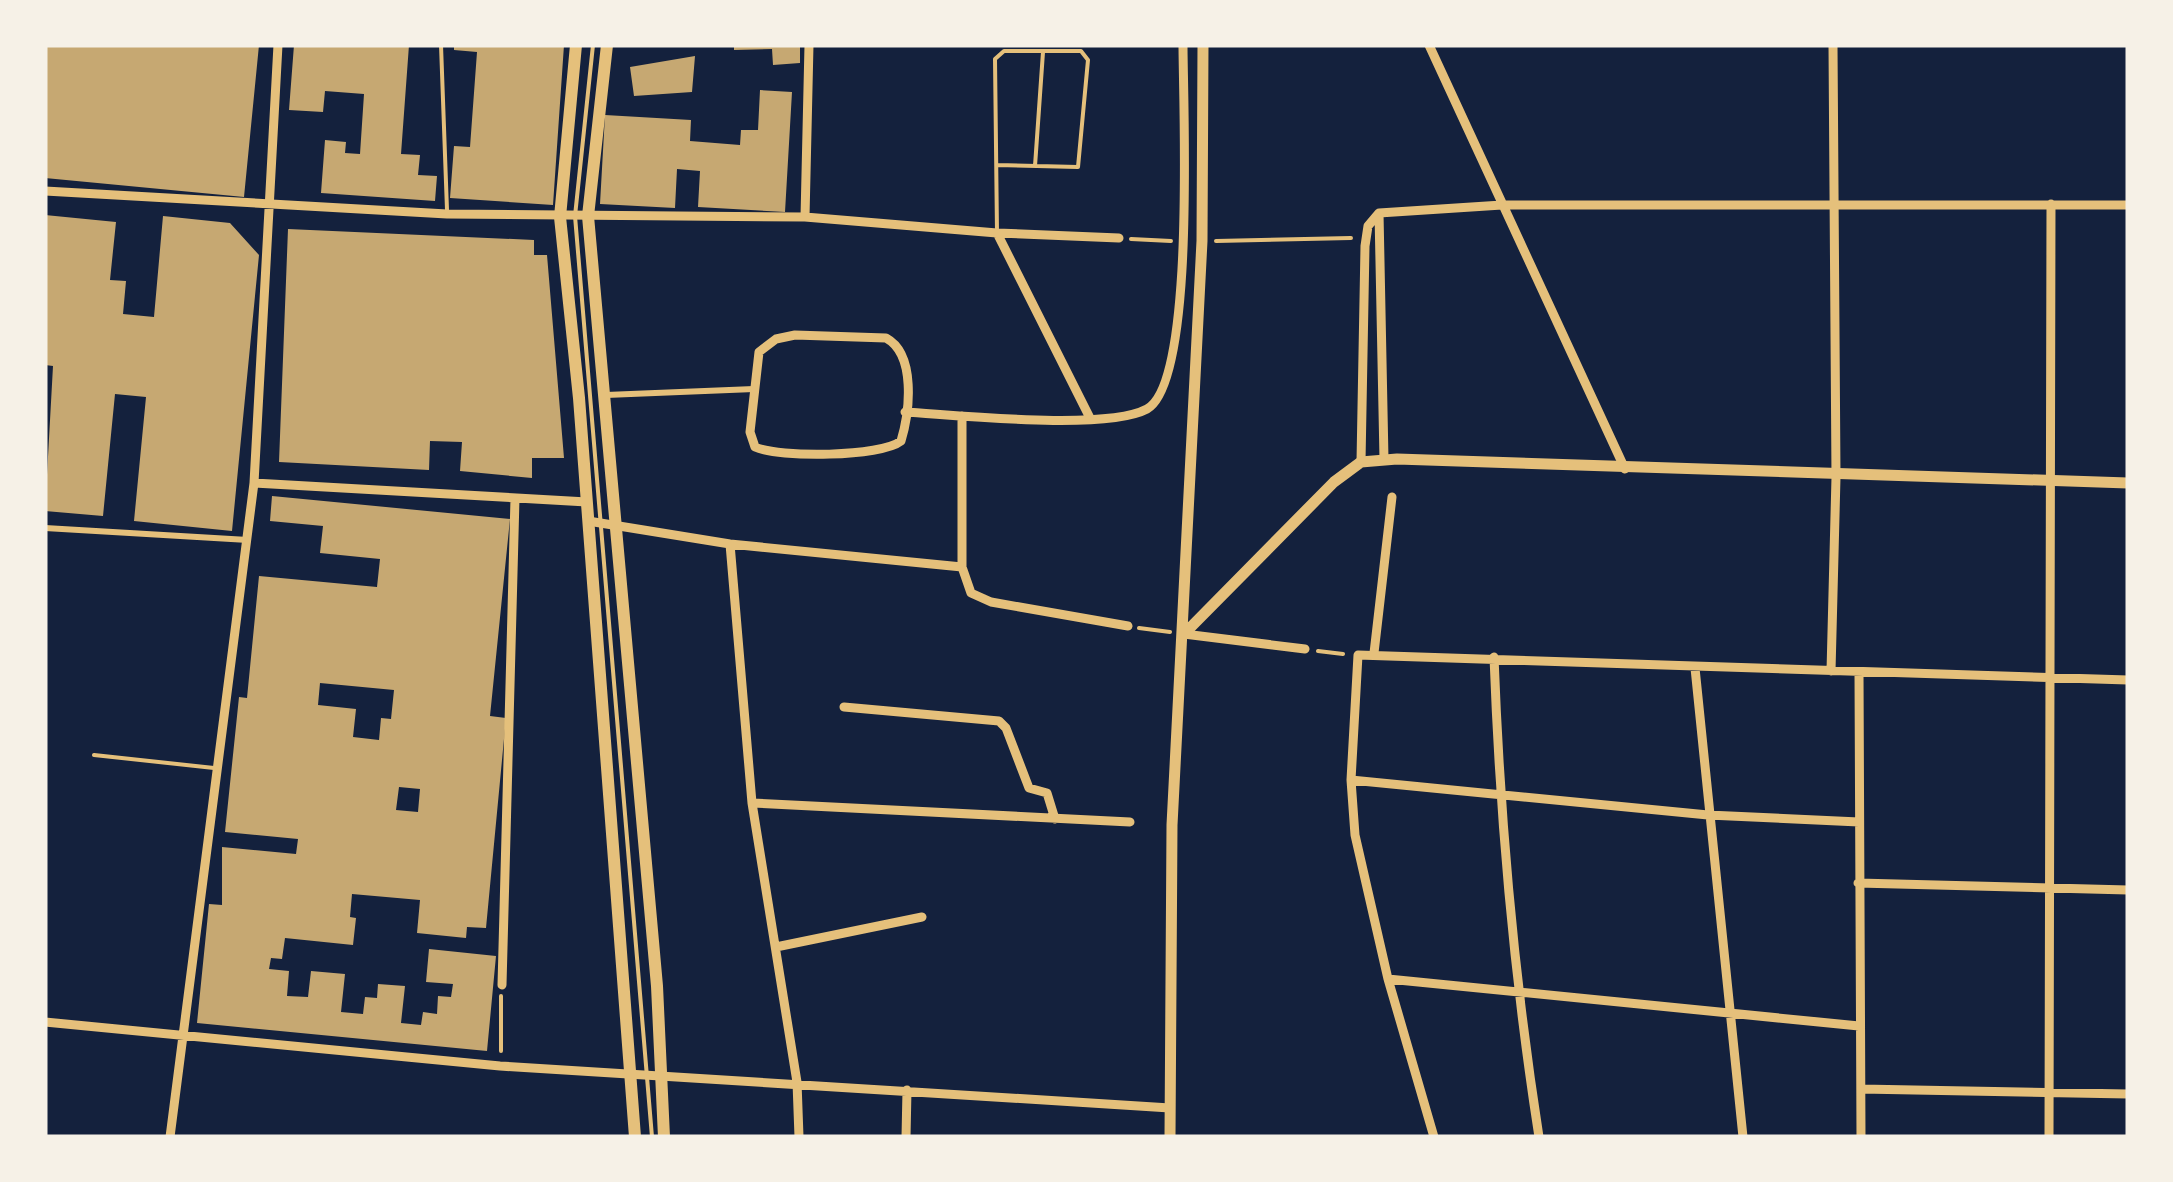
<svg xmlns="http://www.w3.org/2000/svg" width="2173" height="1182" viewBox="0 0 2173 1182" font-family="'Public Sans',sans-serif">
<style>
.building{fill:#c6a872;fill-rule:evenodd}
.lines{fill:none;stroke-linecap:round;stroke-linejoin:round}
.path{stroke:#e5c07b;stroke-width:4}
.service{stroke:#e5c07b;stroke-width:4}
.pedestrian{stroke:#e5c07b;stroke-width:6}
.minor{stroke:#e5c07b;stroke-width:9}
.tertiary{stroke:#e5c07b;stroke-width:11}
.secondary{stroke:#e5c07b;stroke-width:12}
</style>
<rect width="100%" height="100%" fill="#14213d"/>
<path class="building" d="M 45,45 L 259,45 L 244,197 L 45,178 Z
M 294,45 L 409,45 L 401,154 L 420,155 L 418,175 L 437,176 L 435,201 L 321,193 L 325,140 L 346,142 L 345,153 L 360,154 L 364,94 L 325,91 L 323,112 L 289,110 Z
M 454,45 L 564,45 L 553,205 L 450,198 L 454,146 L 470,147 L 477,52 L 454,50 Z
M 734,45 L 800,45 L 800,63 L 773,65 L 772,49 L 734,50 Z
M 695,56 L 692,92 L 634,96 L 630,67 Z
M 760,90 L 792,92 L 785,212 L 698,207 L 700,171 L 677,169 L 675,208 L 600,204 L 605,115 L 691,120 L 690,141 L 740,145 L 741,130 L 758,130 Z
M 45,215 L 116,222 L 110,280 L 126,281 L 123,314 L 154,317 L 163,216 L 230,223 L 259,255 L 232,531 L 134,521 L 146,397 L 115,394 L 103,516 L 45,511 L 53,366 L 45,365 Z
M 288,229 L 534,240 L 534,255 L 547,255 L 564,458 L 532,458 L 532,478 L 460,471 L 462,442 L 430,441 L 429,470 L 279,462 Z
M 272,496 L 510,519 L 490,716 L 506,718 L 486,928 L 467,927 L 466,938 L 417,933 L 420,900 L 352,894 L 350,917 L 356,918 L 353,945 L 285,938 L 282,959 L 271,958 L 269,969 L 289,971 L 287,996 L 308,997 L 311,971 L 345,974 L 341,1012 L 363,1014 L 365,997 L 377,998 L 378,984 L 405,986 L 401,1023 L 421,1025 L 423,1012 L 437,1014 L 438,996 L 451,997 L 453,984 L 426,982 L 429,949 L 496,956 L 487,1051 L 197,1023 L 209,904 L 222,905 L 222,847 L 296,854 L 298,839 L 225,832 L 239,697 L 247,698 L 259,576 L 377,587 L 380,559 L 320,553 L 323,526 L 270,521 ZM 320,683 L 394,690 L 391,719 L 381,718 L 379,740 L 353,737 L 356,709 L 318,705 ZM 399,787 L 420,789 L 418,812 L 396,810 Z"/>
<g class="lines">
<path class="path" d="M 1131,239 L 1171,241
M 1216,241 L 1351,238
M 1139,628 L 1170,632
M 1318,651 L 1343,654
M 501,1051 L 501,996"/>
<path class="service" d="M 441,45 L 447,210
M 593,45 L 575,216 L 652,1137
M 1035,166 L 1043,52
M 997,233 L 995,59 L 1004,51 L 1081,51 L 1088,60 L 1078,167 L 997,165
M 94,755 L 214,768"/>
<path class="pedestrian" d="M 606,395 L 754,389
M 45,528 L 248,540"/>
<path class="minor" d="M 1429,45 L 1625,469
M 45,191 L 447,214 L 805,217 L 997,233 L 1119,238
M 1379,213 L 1502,205 L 2128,205
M 1379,213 L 1384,459
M 805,217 L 809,45
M 997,233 L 1090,418
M 795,335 L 886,338 C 916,354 910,411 901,441 C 881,457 779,458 755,447 L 750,432 L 759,352 L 776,339 Z
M 905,412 C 957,415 1106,431 1147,409 C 1196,382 1183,105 1183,45
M 962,416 L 962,567 L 971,593 L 991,602 L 1128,626
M 1361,462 L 1365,246 L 1368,226 L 1379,213
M 254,483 L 587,502
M 588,521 L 730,544 L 962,567
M 730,544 L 752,803 L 797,1082 L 799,1137
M 1184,634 L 1305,649
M 1374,653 L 1392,497
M 1494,657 C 1500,819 1514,977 1539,1137
M 1695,668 L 1743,1137
M 1831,671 L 1836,477 L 1833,45
M 1859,673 L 1861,1137
M 844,707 L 999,721 L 1006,728 L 1029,788 L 1047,793 L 1055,819
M 1351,780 L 1708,815 L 1859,822
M 752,803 L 1130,822
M 1858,883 L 2128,890
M 776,947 L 922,917
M 1388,979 L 1859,1026
M 502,985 L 515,498
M 45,1022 L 500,1066 L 1170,1108
M 1861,1089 L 2128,1094
M 170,1137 L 254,483 L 278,45
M 906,1137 L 907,1090
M 1434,1137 L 1388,979 L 1355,835 L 1351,780 L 1358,655 L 2128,680
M 2049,1137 L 2051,204"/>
<path class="tertiary" d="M 1184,634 L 1334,482 L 1361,462 L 1397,459 L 2128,483
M 1170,1137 L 1172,825 L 1202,241 L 1203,45"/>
<path class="secondary" d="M 576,45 L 560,217 L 579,398 L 635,1137
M 607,45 L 588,216 L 657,986 L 664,1137"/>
</g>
<rect width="2173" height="1182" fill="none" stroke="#f6f1e7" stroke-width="95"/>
</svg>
